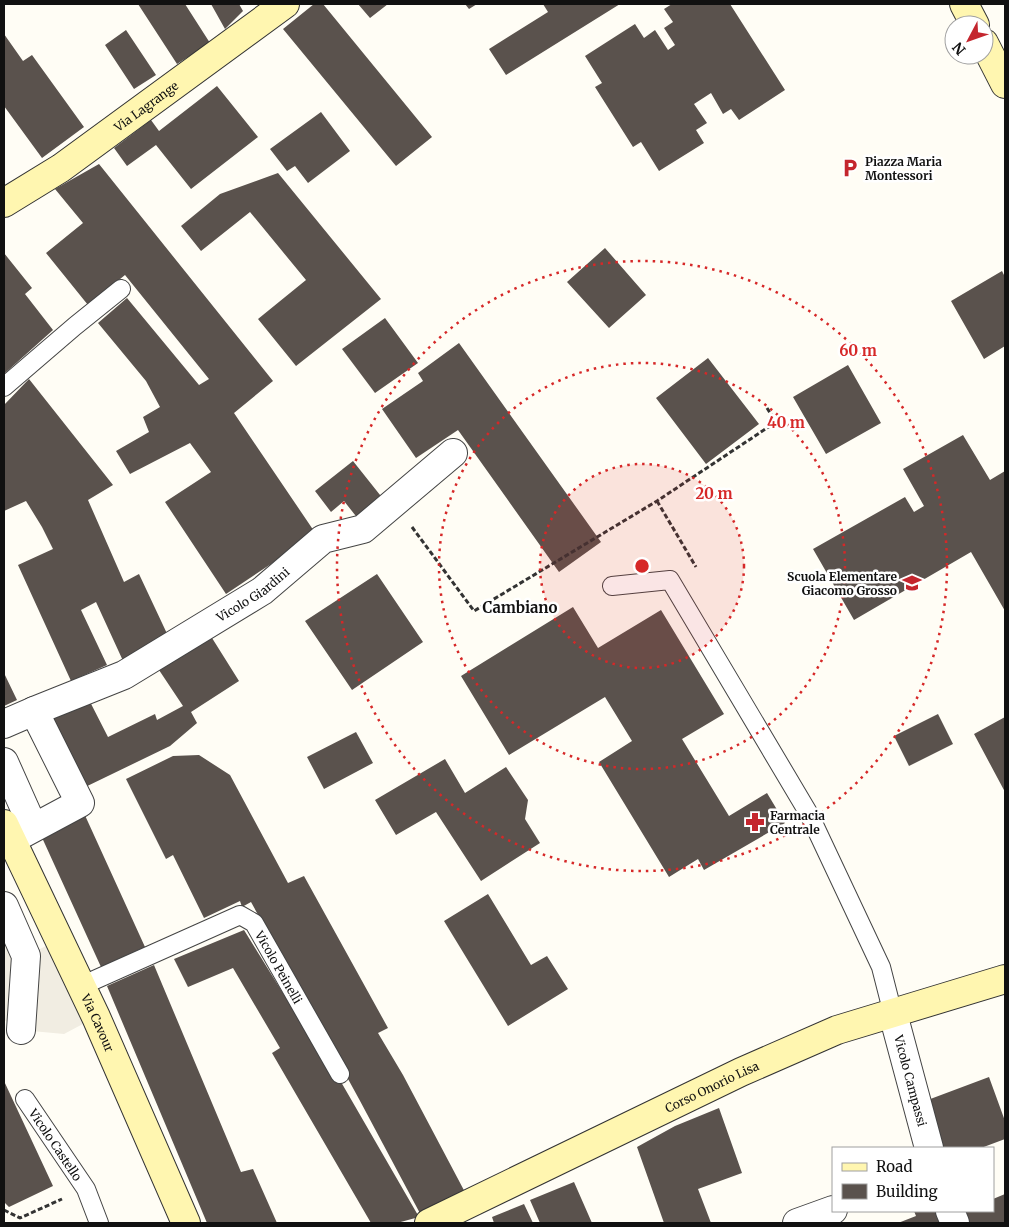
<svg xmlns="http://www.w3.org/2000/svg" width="1009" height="1227" viewBox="0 0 1009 1227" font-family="Merriweather,serif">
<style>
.plaza{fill:#f1ede2}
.building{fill:#5a524d}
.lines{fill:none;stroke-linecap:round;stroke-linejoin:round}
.lane-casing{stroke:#444;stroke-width:20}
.street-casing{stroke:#444;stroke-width:30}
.secondary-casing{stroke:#333;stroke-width:30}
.path{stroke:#333;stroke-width:3;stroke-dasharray:5 2.5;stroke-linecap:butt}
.lane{stroke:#fff;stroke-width:18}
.street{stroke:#fff;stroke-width:28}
.secondary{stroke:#fff6b0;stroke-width:28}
.ring{fill:none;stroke:#d62828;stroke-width:2.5;stroke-dasharray:2.5 5}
.labels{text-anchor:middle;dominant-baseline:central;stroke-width:5;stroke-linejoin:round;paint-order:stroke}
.street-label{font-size:12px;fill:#111;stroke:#fff}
.poi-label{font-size:12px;font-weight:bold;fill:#111;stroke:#fff;text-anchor:start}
.quarter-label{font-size:15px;font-weight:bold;fill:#111;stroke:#fff}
.centre{fill:#d62828;stroke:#fff;stroke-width:2.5}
.ring-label{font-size:15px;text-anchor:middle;font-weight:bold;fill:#d62828;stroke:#fff;stroke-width:5;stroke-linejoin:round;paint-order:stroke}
</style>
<rect width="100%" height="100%" fill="#fffdf5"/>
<path class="plaza" d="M 4,938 L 26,956 L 58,940 L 96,1017 L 64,1034 L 21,1030 L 4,1020 Z"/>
<path class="building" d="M 138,4 L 185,4 L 210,43 L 177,64 Z
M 211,4 L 239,4 L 243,11 L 225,29 Z
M 314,4 L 323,4 L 432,137 L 396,166 L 283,29 Z
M 358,4 L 388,4 L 370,18 Z
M 465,4 L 477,4 L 469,9 Z
M 543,4 L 620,4 L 506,75 L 489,49 L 548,12 Z
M 672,4 L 730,4 L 785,90 L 739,120 L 731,109 L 723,114 L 711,93 L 694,104 L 707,123 L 696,130 L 704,143 L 659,171 L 641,142 L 633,147 L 595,87 L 602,83 L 585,56 L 635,24 L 644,38 L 655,30 L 668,50 L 675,45 L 664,28 L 673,22 L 664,9 Z
M 126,30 L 156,75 L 134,89 L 105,45 Z
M 4,34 L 23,61 L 32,55 L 84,127 L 42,158 L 4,106 Z
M 217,86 L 258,137 L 191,189 L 156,145 L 127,166 L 114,148 L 151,120 L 159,131 Z
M 321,112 L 350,151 L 308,183 L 295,166 L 287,171 L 270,149 Z
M 99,164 L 273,381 L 234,413 L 316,534 L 226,594 L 165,502 L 211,472 L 190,443 L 130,474 L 116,451 L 149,432 L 143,417 L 160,407 L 146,381 L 98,323 L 127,298 L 199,385 L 209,379 L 125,275 L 88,305 L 46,253 L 83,223 L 55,189 Z
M 278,173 L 381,299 L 296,366 L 258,319 L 306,280 L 250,212 L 201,251 L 181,226 L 220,194 Z
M 605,248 L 646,295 L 609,328 L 567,282 Z
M 4,253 L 32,288 L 25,294 L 53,330 L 4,374 Z
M 1002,271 L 1005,277 L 1005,346 L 984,359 L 951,301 Z
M 385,318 L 418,363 L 375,393 L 342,349 Z
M 459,343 L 601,542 L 559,572 L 458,430 L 416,458 L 382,409 L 423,381 L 418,373 Z
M 708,358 L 759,424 L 706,464 L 656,398 Z
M 848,365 L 881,423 L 826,454 L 793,397 Z
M 29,379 L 113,485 L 88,500 L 124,582 L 139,574 L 170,640 L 124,663 L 96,602 L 81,610 L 107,665 L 71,681 L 18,565 L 53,549 L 42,527 L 26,501 L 4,511 L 4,405 Z
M 963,435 L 990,480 L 1005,471 L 1005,611 L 971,552 L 854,620 L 813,549 L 905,497 L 914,512 L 924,506 L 903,469 Z
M 353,461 L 384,500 L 359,520 L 344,501 L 331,512 L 315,491 Z
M 377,574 L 423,642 L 352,690 L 305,621 Z
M 573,607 L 598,648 L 661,610 L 724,714 L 682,739 L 729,816 L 767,793 L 785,823 L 704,870 L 698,859 L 669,877 L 599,762 L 632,741 L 605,697 L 509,755 L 461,676 Z
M 207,630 L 239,681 L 191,712 L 197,723 L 170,746 L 77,791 L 40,716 L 86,694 L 108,737 L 155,714 L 157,720 L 183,706 L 155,664 Z
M 4,673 L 17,700 L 4,706 Z
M 938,714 L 953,744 L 909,766 L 894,736 Z
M 1005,717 L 1005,792 L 974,734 Z
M 356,732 L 373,763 L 324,789 L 307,757 Z
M 199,755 L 230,775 L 288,883 L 304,876 L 388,1028 L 378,1033 L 403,1075 L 467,1196 L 423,1219 L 359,1099 L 251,902 L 242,907 L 240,901 L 204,918 L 173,855 L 166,859 L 126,779 L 173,756 Z
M 445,759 L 465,793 L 506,767 L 528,800 L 525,819 L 540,843 L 481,881 L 436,812 L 396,835 L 375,800 Z
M 83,811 L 145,947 L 101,967 L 39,831 Z
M 488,894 L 531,965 L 547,956 L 568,989 L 508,1026 L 444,921 Z
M 244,930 L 307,1032 L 311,1030 L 419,1217 L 397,1223 L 371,1223 L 272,1053 L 280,1048 L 233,968 L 188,987 L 174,959 Z
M 154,965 L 241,1172 L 253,1169 L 277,1223 L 207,1223 L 107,986 Z
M 989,1077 L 1005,1121 L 1005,1139 L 981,1148 L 943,1148 L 925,1101 Z
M 4,1081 L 53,1186 L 9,1207 L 4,1202 Z
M 719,1108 L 742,1173 L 698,1189 L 711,1223 L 664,1223 L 637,1147 L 675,1126 Z
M 574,1182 L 592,1223 L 540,1223 L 530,1200 Z
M 1005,1194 L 1005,1223 L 966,1223 L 962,1211 L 993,1211 L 993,1199 Z
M 524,1204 L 533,1223 L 494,1223 L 492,1217 Z
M 914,1211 L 946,1211 L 951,1223 L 898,1223 L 916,1216 Z"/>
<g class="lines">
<g class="lane-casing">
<g id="lane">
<path d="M 4,387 L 75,326 L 121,289"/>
<path d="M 612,586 L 670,580 L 809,814 L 881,967 L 893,1014"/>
<path id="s1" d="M 81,986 L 240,915 L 254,923 L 340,1074"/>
<path id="s2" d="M 25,1099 L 86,1189 L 99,1223"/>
</g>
</g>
<g class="street-casing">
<g id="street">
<path id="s3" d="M 34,711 L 124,675 L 262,591 L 323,539 L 363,529 L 453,453"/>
<path d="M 4,724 L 34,711 L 80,803 L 11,840"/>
<path d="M 4,762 L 33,827"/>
<path d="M 4,906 L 26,956 L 21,1030"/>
<path id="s4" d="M 893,1014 L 929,1148"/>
<path d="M 950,1211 L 955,1223"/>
<path d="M 797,1223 L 833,1210"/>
</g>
</g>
<g class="secondary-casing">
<g id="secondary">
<path d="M 964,4 L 975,25"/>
<path d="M 984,43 L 1005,84"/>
<path id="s5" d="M 4,203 L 61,168 L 285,4"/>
<path id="s6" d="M 4,824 L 96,1017 L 186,1223"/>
<path id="s7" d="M 429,1223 L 741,1072 L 837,1030 L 1005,979"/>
</g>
</g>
<path class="path" d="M 657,501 L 696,567
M 412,527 L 474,611 L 657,501 L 776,422 L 767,408
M 4,1210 L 20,1218 L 62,1199"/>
<use href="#lane" class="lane"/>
<use href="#street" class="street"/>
<use href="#secondary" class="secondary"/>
</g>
<circle cx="642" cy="566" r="102" fill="#d62828" fill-opacity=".12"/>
<g class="ring">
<circle cx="642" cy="566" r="102"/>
<circle cx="642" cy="566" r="203"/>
<circle cx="642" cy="566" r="305"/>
</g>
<defs>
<g id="parking-bare" transform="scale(1.5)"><path d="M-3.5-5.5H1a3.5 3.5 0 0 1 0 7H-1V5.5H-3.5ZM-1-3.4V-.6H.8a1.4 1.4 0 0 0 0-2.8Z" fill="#c4262e" stroke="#fff" stroke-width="2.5" paint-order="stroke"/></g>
<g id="school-bare" transform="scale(1.5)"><path d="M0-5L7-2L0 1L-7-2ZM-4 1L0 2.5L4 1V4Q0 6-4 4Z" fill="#c4262e" stroke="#fff" stroke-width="2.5" paint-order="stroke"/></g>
<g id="pharmacy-bare" transform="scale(1.5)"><path d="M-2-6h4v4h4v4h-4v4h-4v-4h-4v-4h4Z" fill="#c4262e" stroke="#fff" stroke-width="2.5" paint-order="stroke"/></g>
</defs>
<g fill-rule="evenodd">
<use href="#parking-bare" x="850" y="168"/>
<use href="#school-bare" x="912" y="583"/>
<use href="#pharmacy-bare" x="755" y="822"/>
</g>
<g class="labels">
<g class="street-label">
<text stroke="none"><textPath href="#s5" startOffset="172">Via Lagrange</textPath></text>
<text stroke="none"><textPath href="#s3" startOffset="249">Vicolo Giardini</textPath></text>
<text stroke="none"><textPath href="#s1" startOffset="241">Vicolo Peinelli</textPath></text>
<text stroke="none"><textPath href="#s6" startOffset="220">Via Cavour</textPath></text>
<text stroke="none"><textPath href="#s4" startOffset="69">Vicolo Campassi</textPath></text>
<text stroke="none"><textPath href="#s7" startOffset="314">Corso Onorio Lisa</textPath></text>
<text stroke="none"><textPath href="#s2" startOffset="55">Vicolo Castello</textPath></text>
</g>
<g class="poi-label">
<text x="865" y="161">Piazza Maria<tspan x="865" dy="14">Montessori</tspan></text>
<text x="897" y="576" text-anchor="end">Scuola Elementare<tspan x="897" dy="14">Giacomo Grosso</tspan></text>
<text x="770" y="815">Farmacia<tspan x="770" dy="14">Centrale</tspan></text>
</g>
<g class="quarter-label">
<text x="520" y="607">Cambiano</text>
</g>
</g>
<circle cx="642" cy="566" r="8" class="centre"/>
<g class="ring-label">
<text x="858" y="356">60 m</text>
<text x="786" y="428">40 m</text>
<text x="714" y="499">20 m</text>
</g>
<rect width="1009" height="1227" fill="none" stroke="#111111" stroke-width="10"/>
<rect x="832" y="1147" width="162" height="65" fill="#ffffff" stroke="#a0a0a0"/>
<rect x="842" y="1163" width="25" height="8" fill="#fff6b0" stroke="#a0a0a0"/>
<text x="876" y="1172" font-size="15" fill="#111111">Road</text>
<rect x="842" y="1184" width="25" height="15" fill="#5a524d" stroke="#a0a0a0"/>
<text x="876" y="1197" font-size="15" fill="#111111">Building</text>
<g transform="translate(969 40) rotate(229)"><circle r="24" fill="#ffffff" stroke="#a0a0a0"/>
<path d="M0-4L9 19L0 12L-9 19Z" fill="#c4262e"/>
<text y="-8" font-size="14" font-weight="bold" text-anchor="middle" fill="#111111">N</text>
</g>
</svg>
